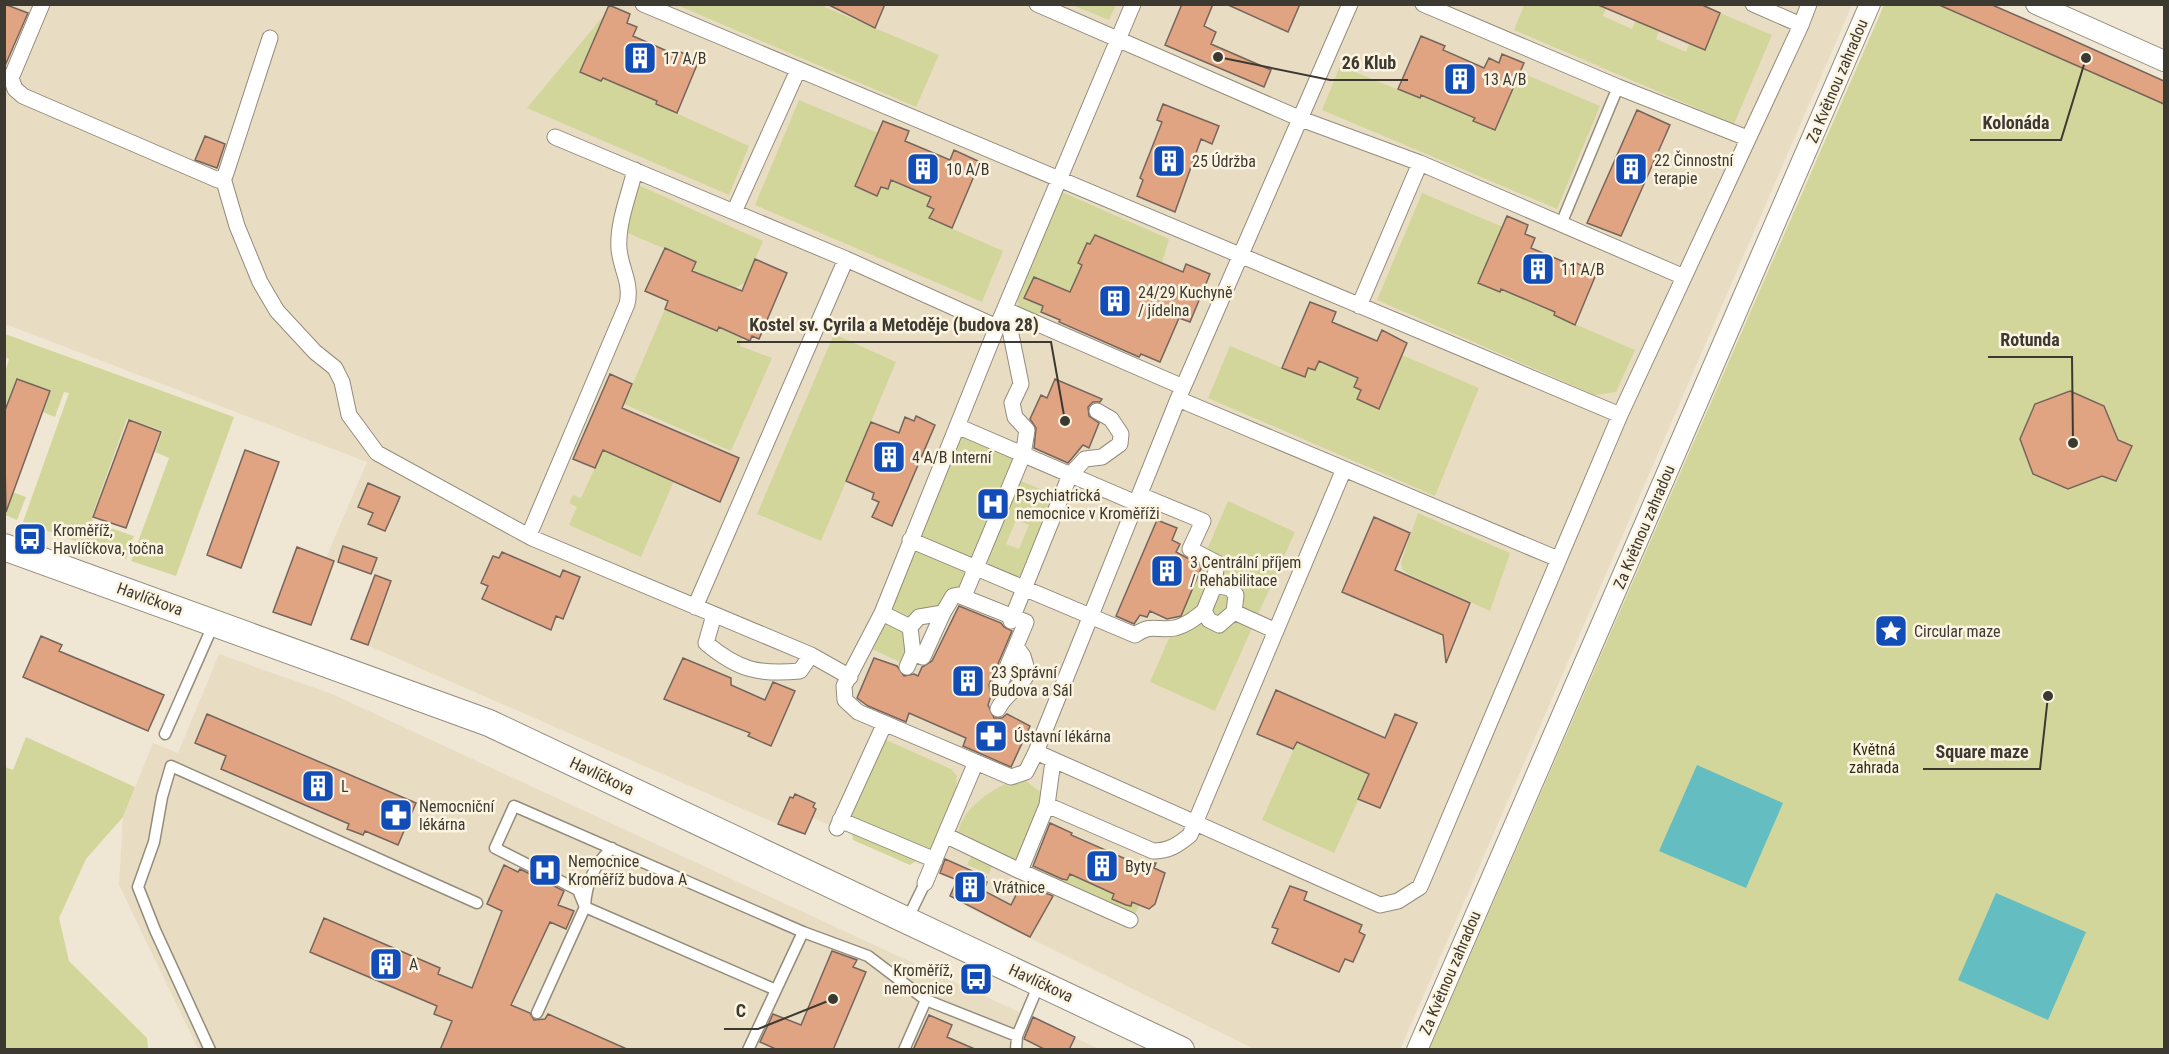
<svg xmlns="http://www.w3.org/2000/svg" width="2169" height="1054" viewBox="0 0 2169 1054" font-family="'Roboto Condensed',sans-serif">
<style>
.built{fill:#e8ddc3}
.green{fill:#d3d69b;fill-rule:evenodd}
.water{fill:#64bdc1}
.building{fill:#e1a483;stroke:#76655c;stroke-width:1.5}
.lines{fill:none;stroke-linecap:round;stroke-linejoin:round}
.service-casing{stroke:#948c7b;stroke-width:13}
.pedestrian-casing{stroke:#948c7b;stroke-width:17}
.minor-casing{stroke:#948c7b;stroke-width:22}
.tertiary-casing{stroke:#948c7b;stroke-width:28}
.service{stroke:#fff;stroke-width:10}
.pedestrian{stroke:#fff;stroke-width:15}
.minor{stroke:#fff;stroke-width:20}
.tertiary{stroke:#fff;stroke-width:26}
.labels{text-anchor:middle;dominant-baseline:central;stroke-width:5;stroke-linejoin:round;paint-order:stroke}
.poi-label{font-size:16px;fill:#3c3931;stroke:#fcf4e1;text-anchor:start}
.street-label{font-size:16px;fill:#3c3931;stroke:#fcf4e1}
.park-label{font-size:16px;fill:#2d2e11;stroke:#fcf4e1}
.leader{fill:none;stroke:#3c3931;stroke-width:2}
.callout-dot{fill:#3c3931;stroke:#fcf4e1;stroke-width:2}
.callout-label{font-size:18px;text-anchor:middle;font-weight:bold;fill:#3c3931;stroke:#fcf4e1;stroke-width:5;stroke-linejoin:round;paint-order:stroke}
</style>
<rect width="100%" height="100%" fill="#efe7d4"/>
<path class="built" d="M 4,5 L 1852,5 L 1400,1050 L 1254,1049 L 955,901 L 951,894 L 956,880 L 813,818 L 806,831 L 798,833 L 369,646 L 392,582 L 372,574 L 377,558 L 345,546 L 339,562 L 326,558 L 367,462 L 5,324 Z
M 219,654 L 332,694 L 1099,1049 L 198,1049 L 119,885 L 123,817 L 153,743 L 178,753 Z"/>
<path class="green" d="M 1605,4 L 1607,5 L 1603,16 L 1632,29 L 1637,18 L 1660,29 L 1656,39 L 1686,52 L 1691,40 L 1705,46 L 1720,13 L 1772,35 L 1734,124 L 1514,30 L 1524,5 Z
M 677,5 L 820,5 L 939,55 L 916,107 Z
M 1072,5 L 1116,5 L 1109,20 Z
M 1884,5 L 1938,5 L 2164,99 L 2164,1049 L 1429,1050 Z
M 605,14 L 580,72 L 601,81 L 603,78 L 657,101 L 656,104 L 749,146 L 729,195 L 527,108 Z
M 1340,66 L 1419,98 L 1421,95 L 1475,118 L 1474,121 L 1494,130 L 1520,72 L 1600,106 L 1557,209 L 1322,110 Z
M 799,100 L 878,133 L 855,187 L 877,196 L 881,187 L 888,189 L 891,180 L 931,197 L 927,205 L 934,209 L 930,219 L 1003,251 L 982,302 L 755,205 Z
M 636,184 L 763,241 L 745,283 L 735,288 L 693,270 L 696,262 L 625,232 Z
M 1062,192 L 1169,239 L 1162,263 L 1095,235 L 1090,244 L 1087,243 L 1078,262 L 1082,265 L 1087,300 L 1034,277 L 1024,298 L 1043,306 L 1038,316 L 1019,309 L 1017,299 Z
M 1422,193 L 1503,227 L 1479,283 L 1499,292 L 1501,288 L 1555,312 L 1554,315 L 1635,350 L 1616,392 L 1595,395 L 1377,300 Z
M 665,309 L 717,332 L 721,322 L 743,337 L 740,346 L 772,358 L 731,451 L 624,404 Z
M 5,334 L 234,417 L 176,576 L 131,561 L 169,458 L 155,452 L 163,431 L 127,419 L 92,516 L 93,522 L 134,536 L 126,559 L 23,522 L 69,393 L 64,392 L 55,417 L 43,412 L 51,391 L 16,379 L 5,410 L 5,373 L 9,359 L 5,357 Z
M 834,334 L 896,362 L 821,541 L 757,514 Z
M 1230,346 L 1304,377 L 1308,368 L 1315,370 L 1319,361 L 1358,378 L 1361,390 L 1357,399 L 1379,408 L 1402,355 L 1479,388 L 1435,496 L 1208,398 Z
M 961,431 L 1020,456 L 975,565 L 918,541 Z
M 603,450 L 674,481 L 641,557 L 569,525 L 577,507 L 569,503 L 573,495 L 581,498 Z
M 1016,479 L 1060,497 L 1023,586 L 978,567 ZM 1016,520 L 1029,525 L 1019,549 L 1006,544 Z
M 4,489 L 26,497 L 17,520 L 5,515 Z
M 1228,501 L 1295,532 L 1215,711 L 1150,682 Z
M 1418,513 L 1510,553 L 1490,611 L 1408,574 L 1402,569 L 1401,562 Z
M 916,545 L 973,569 L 963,592 L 953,588 L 946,605 L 906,620 L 888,612 Z
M 885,618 C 912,632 909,636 904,664 L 872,649 Z
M 26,737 L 135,787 L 123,817 L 86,859 L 59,918 L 69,961 L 147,1038 L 148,1049 L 5,1049 L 5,767 L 13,770 Z
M 884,739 L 951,769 L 957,776 L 956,788 L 924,864 L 916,861 L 910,865 L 853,840 L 852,833 L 845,831 L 848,824 L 846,823 Z
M 1297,742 L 1370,775 L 1334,853 L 1262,820 Z
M 1021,777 L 1044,795 L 1021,864 L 968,840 L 969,837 L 965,834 L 963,838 L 958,833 C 963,805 997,786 1021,777 Z
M 972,855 L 993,863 L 989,874 L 967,865 Z
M 1049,866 L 1115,894 L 1113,899 L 1131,905 L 1132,902 L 1140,905 L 1134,916 L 1059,882 L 1045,873 Z"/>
<path class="water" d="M 1697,765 L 1783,803 L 1746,888 L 1659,851 Z
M 1996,893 L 2086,932 L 2048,1020 L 1958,980 Z"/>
<path class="building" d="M 4,4 L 28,13 L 4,68 Z
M 827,4 L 885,4 L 875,28 Z
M 1182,4 L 1213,4 L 1204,26 L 1216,32 L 1211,44 L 1271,70 L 1264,87 L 1165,45 Z
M 1226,4 L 1300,4 L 1288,32 Z
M 1596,4 L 1700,4 L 1720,13 L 1705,50 Z
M 1937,4 L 1990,4 L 2059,34 L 2164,81 L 2164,104 Z
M 609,5 L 630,14 L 627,23 L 637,27 L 633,36 L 676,55 L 678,51 L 699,60 L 677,113 L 656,104 L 657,101 L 603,78 L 601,81 L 580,72 Z
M 1421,36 L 1445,46 L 1443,50 L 1484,68 L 1489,58 L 1499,63 L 1502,54 L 1524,63 L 1495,130 L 1473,121 L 1475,118 L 1421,95 L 1420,98 L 1398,89 Z
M 1163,104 L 1219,126 L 1212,144 L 1201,139 L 1175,212 L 1137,196 L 1143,180 L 1140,178 L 1162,122 L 1157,120 Z
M 1637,110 L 1670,125 L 1621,236 L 1587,223 Z
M 883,121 L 909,131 L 905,141 L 950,160 L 954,150 L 980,162 L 952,228 L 929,218 L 934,209 L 927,206 L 931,197 L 891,180 L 888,189 L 881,187 L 877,196 L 855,186 Z
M 205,136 L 225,144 L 217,168 L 195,160 Z
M 1507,216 L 1528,225 L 1525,234 L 1535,238 L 1531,248 L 1574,266 L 1576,263 L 1597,272 L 1575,325 L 1554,315 L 1555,312 L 1501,289 L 1500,292 L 1478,283 Z
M 1095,235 L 1183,272 L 1186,264 L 1210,274 L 1190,322 L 1179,318 L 1160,362 L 1141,354 L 1139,357 L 1059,322 L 1060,320 L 1041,312 L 1043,306 L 1024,298 L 1034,277 L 1070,292 L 1082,265 L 1078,263 L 1087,243 L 1090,244 Z
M 665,248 L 696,262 L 692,271 L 742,291 L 755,259 L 787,273 L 759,339 L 752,336 L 750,341 L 719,327 L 717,331 L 665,309 L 668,301 L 645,291 Z
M 1310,302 L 1336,312 L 1332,322 L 1377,341 L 1382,330 L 1407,343 L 1379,409 L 1357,399 L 1361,390 L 1354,387 L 1358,378 L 1319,361 L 1315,370 L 1308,368 L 1305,377 L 1282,368 Z
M 610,374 L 632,384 L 622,408 L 739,458 L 720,502 L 603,450 L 595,468 L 573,459 Z
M 17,379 L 50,391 L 6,512 L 4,413 Z
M 1055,379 L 1102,399 L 1100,402 L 1093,402 L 1088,407 L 1089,416 L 1099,423 L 1089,448 L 1083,445 L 1068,463 L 1034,448 L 1036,428 L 1030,419 L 1041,395 L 1047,398 Z
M 2070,391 L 2104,406 L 2118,440 L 2132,446 L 2116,481 L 2102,476 L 2068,489 L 2033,474 L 2020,439 L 2035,404 Z
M 916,416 L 935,425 L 892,526 L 872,517 L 879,502 L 872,499 L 874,493 L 846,481 L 871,422 L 899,433 L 905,417 L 914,421 Z
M 129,420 L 161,432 L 126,528 L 93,517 Z
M 245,450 L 279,462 L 241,568 L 207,555 Z
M 368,483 L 400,497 L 385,531 L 368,524 L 373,513 L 358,507 Z
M 1374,517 L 1410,533 L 1395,570 L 1470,603 L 1446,663 L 1443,635 L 1342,592 Z
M 1157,520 L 1177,528 L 1172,540 L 1180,544 L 1176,552 L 1202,566 L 1181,616 L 1167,619 L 1150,611 L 1147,617 L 1140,615 L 1134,624 L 1116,616 Z
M 343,546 L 377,558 L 371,574 L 338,562 Z
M 297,547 L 334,561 L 311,625 L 273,612 Z
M 502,552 L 560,577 L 563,570 L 580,577 L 563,619 L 556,616 L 551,630 L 482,599 L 488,586 L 481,583 L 493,556 L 499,558 Z
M 375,575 L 391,581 L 368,645 L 351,639 Z
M 959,606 L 1001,623 L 1004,627 L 1012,631 L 989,685 L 991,696 L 988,705 L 994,718 L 1002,718 L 1007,714 L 1030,726 L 1011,767 L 963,746 L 966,738 L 909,713 L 906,722 L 868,706 L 857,698 L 874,658 L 897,666 L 904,676 L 914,674 L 918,676 L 922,667 L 932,661 Z
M 41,636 L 62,645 L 59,651 L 164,695 L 148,731 L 23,677 Z
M 683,658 L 731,678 L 731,685 L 765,700 L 773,682 L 795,691 L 771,746 L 748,736 L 750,733 L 664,699 Z
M 1276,690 L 1385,738 L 1395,714 L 1417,723 L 1380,808 L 1358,799 L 1369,774 L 1297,742 L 1293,749 L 1257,734 Z
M 207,714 L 416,803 L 398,845 L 365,831 L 363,835 L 347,829 L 349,824 L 221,769 L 226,756 L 195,743 Z
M 795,794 L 815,803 L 813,807 L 816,809 L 805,834 L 778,824 L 790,797 L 793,798 Z
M 1050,823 L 1072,833 L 1071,835 L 1137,864 L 1156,863 L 1154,868 L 1165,873 L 1155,904 L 1149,909 L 1132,902 L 1131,906 L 1126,905 L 1112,899 L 1114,894 L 1070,874 L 1067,880 L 1062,879 L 1033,866 Z
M 945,859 L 986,877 L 984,881 L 987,882 L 984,891 L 1011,905 L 1022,883 L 1053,896 L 1030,937 L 950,896 L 957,880 L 940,873 Z
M 504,865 L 518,872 L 520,869 L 564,891 L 558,905 L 574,911 L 566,929 L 550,922 L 511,1005 L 530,1013 L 534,1020 L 545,1019 L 548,1014 L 629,1050 L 440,1050 L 452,1021 L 434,1014 L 437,1006 L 310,952 L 324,918 L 440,968 L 438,974 L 472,988 L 502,911 L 487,904 Z
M 1290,886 L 1307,892 L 1304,900 L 1362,925 L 1359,932 L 1365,935 L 1353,962 L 1345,959 L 1339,972 L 1272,943 L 1278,929 L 1272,927 Z
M 832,951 L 857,960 L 853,967 L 866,972 L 833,1050 L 778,1050 L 760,1042 L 773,1014 L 801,1025 Z
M 929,1015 L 952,1025 L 947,1037 L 977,1050 L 913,1050 Z
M 1033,1017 L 1075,1037 L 1069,1050 L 1046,1050 L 1024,1039 Z"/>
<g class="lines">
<g class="service-casing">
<path id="service" d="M 1561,224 L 1618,87
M 165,734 L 214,623
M 907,920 L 925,883
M 803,932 L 776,990 L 585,907 L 578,890 L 495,848 L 514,806 L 803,932 L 868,956 L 926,1000 L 1017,1036 L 1039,984
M 537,1013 L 585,907 C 586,883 594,864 612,848
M 210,1050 L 155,930 L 138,887 L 154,842 L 162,797 L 171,766 L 477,903
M 748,1050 L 776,990
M 904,1050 L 926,1000
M 1016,1050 L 1017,1036"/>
</g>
<g class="pedestrian-casing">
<path id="pedestrian" d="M 42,4 L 11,78 L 15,89 L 23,96 L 218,180 L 225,176 L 270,38
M 643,4 L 1620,415
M 1037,4 L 1301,119 L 1420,163 L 1684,277
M 1133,4 L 997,327 L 882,613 L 844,686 L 845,700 L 858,712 L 1011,777 L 1026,772 L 1036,752 L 1178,399 L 1350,4
M 1423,4 L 1618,87 L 1747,138
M 1753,4 L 1801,25 L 1809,4
M 555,137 L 846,259 L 695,607
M 223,178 L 237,226 L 260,282 L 277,311 L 315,352 L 335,368 L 342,382 L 349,415 L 377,453 L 532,538 L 811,655 L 850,677
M 734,212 L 798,70
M 846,259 L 997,327
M 1359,306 L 1420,163
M 1006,310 L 1183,387
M 1178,399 L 1558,559
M 957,426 L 1136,503
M 1140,495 L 1203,521 L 1190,549 L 1217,563 L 1213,589
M 529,535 L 627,304 C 632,283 621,270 619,249 C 617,224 629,195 635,170
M 910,540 L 1135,635 C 1151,623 1158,631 1175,628 C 1187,625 1195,618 1204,611
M 964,596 L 1023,455 L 1027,430 L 1015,417 L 1012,403 L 1021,384 L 1006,310
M 1234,612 L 1219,625 L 1209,620 L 1204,611 L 1213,589 L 1219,586 L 1230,588 L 1236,595 L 1234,612 L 1276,631
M 882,613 L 910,627 L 913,653 L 907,667
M 714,615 L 706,643 C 738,670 759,675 800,671 L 811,655
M 1011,621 L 1070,475 L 1085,459 L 1102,457 L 1120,444 L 1121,434 L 1111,419 L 1097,411
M 910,627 L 919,617 L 943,613 L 953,596 L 958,595 L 1026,622 L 1016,646 L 1023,656 L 1028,673 C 1020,689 1006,692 998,709
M 913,653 L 923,657 L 943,613
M 1004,696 L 998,689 L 1016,646
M 1036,752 L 1380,905 L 1398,901 L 1420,887 L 1620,415 L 1801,25
M 1053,761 L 1047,805 L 1153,851 C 1169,851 1178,845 1190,835 L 1344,469
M 976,762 L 945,835 L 1020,871
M 1047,805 L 1020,871 L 1130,920
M 840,820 L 935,860
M 837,828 L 884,725
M 925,883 L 945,835"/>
</g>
<g class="minor-casing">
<path id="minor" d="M 2036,4 L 2164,61
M 1417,1050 L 1870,4"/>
</g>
<g class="tertiary-casing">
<path id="tertiary" d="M 4,547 L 489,723 L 1181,1050"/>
</g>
<use href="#service" class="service"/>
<use href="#pedestrian" class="pedestrian"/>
<use href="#minor" class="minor"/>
<use href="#tertiary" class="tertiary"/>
</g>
<defs>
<g id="building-square" transform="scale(1.725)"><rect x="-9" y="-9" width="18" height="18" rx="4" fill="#124cb7" stroke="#fcf4e1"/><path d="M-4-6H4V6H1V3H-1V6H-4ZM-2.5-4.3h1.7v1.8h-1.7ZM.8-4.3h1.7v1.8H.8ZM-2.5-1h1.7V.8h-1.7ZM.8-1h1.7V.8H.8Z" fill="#fff"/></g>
<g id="hospital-square" transform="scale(1.725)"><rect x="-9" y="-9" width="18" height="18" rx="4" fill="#124cb7" stroke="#fcf4e1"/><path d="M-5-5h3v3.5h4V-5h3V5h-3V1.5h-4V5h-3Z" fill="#fff"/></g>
<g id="bus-square" transform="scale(1.725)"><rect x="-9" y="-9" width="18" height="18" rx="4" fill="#124cb7" stroke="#fcf4e1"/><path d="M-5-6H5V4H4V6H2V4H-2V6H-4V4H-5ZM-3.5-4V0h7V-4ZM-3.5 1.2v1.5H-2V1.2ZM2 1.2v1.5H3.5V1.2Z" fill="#fff"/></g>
<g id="sight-square" transform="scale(1.725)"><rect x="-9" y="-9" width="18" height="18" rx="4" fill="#124cb7" stroke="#fcf4e1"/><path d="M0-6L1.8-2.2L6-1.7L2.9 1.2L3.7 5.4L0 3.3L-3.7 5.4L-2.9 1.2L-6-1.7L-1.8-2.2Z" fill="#fff"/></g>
<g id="pharmacy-square" transform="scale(1.725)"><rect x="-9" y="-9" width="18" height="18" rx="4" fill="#124cb7" stroke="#fcf4e1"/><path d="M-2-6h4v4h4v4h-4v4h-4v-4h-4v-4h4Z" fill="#fff"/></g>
</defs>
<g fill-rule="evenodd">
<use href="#building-square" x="640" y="58"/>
<use href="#building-square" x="1460" y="79"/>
<use href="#building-square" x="1169" y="161"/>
<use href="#building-square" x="923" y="169"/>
<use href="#building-square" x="1631" y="169"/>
<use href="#building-square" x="1538" y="269"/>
<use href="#building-square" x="1115" y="301"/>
<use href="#building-square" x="889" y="457"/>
<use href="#hospital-square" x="993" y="504"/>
<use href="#bus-square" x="30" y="539"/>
<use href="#building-square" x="1167" y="571"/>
<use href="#sight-square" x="1891" y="631"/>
<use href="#building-square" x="968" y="681"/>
<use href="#pharmacy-square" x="991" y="736"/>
<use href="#building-square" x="318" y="786"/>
<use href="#pharmacy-square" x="396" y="815"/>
<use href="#building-square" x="1102" y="866"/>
<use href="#hospital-square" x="545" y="870"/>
<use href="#building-square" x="970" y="887"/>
<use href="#building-square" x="386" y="964"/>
<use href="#bus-square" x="976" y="979"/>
</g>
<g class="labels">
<g class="poi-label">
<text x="663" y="58">17 A/B</text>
<text x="1483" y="79">13 A/B</text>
<text x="1654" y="160">22 Činnostní<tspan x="1654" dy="18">terapie</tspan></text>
<text x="1192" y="161">25 Údržba</text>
<text x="946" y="169">10 A/B</text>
<text x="1561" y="269">11 A/B</text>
<text x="1138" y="292">24/29 Kuchyně<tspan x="1138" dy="18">/ jídelna</tspan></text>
<text x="912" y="457">4 A/B Interní</text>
<text x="1016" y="495">Psychiatrická<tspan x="1016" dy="18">nemocnice v Kroměříži</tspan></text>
<text x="53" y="530">Kroměříž,<tspan x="53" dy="18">Havlíčkova, točna</tspan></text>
<text x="1190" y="562">3 Centrální příjem<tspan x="1190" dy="18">/ Rehabilitace</tspan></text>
<text x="1914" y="631">Circular maze</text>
<text x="991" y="672">23 Správní<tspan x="991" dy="18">Budova a Sál</tspan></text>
<text x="1014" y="736">Ústavní lékárna</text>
<text x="341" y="786">L</text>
<text x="419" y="806">Nemocniční<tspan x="419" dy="18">lékárna</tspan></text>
<text x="568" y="861">Nemocnice<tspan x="568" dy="18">Kroměříž budova A</tspan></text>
<text x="1125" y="866">Byty</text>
<text x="993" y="887">Vrátnice</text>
<text x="409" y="964">A</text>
<text x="953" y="970" text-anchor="end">Kroměříž,<tspan x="953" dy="18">nemocnice</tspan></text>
</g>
<g class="street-label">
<text transform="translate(1837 81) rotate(-67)">Za Květnou zahradou</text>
<text transform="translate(1644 527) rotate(-67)">Za Květnou zahradou</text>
<text transform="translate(150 599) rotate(20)">Havlíčkova</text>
<text transform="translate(602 776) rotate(25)">Havlíčkova</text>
<text transform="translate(1450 973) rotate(-67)">Za Květnou zahradou</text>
<text transform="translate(1041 983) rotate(25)">Havlíčkova</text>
</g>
<g class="park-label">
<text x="1874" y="749">Květná<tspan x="1874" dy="18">zahrada</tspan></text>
</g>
</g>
<path class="leader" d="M1218 57L1330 80H1408M2086 58L2061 140H1970M1065 421L1051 342H737M2073 443L2072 357H1988M2048 696L2040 769H1923M833 999L758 1029H724"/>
<g class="callout-dot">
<circle cx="1218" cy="57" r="6"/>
<circle cx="2086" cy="58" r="6"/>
<circle cx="1065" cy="421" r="6"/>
<circle cx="2073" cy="443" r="6"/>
<circle cx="2048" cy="696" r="6"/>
<circle cx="833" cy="999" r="6"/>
</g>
<g class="callout-label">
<text x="1369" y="69">26 Klub</text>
<text x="2016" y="129">Kolonáda</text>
<text x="894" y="331">Kostel sv. Cyrila a Metoděje (budova 28)</text>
<text x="2030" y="346">Rotunda</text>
<text x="1982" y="758">Square maze</text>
<text x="741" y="1017">C</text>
</g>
<rect width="2169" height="1054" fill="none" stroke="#3c3931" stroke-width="12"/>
</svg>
